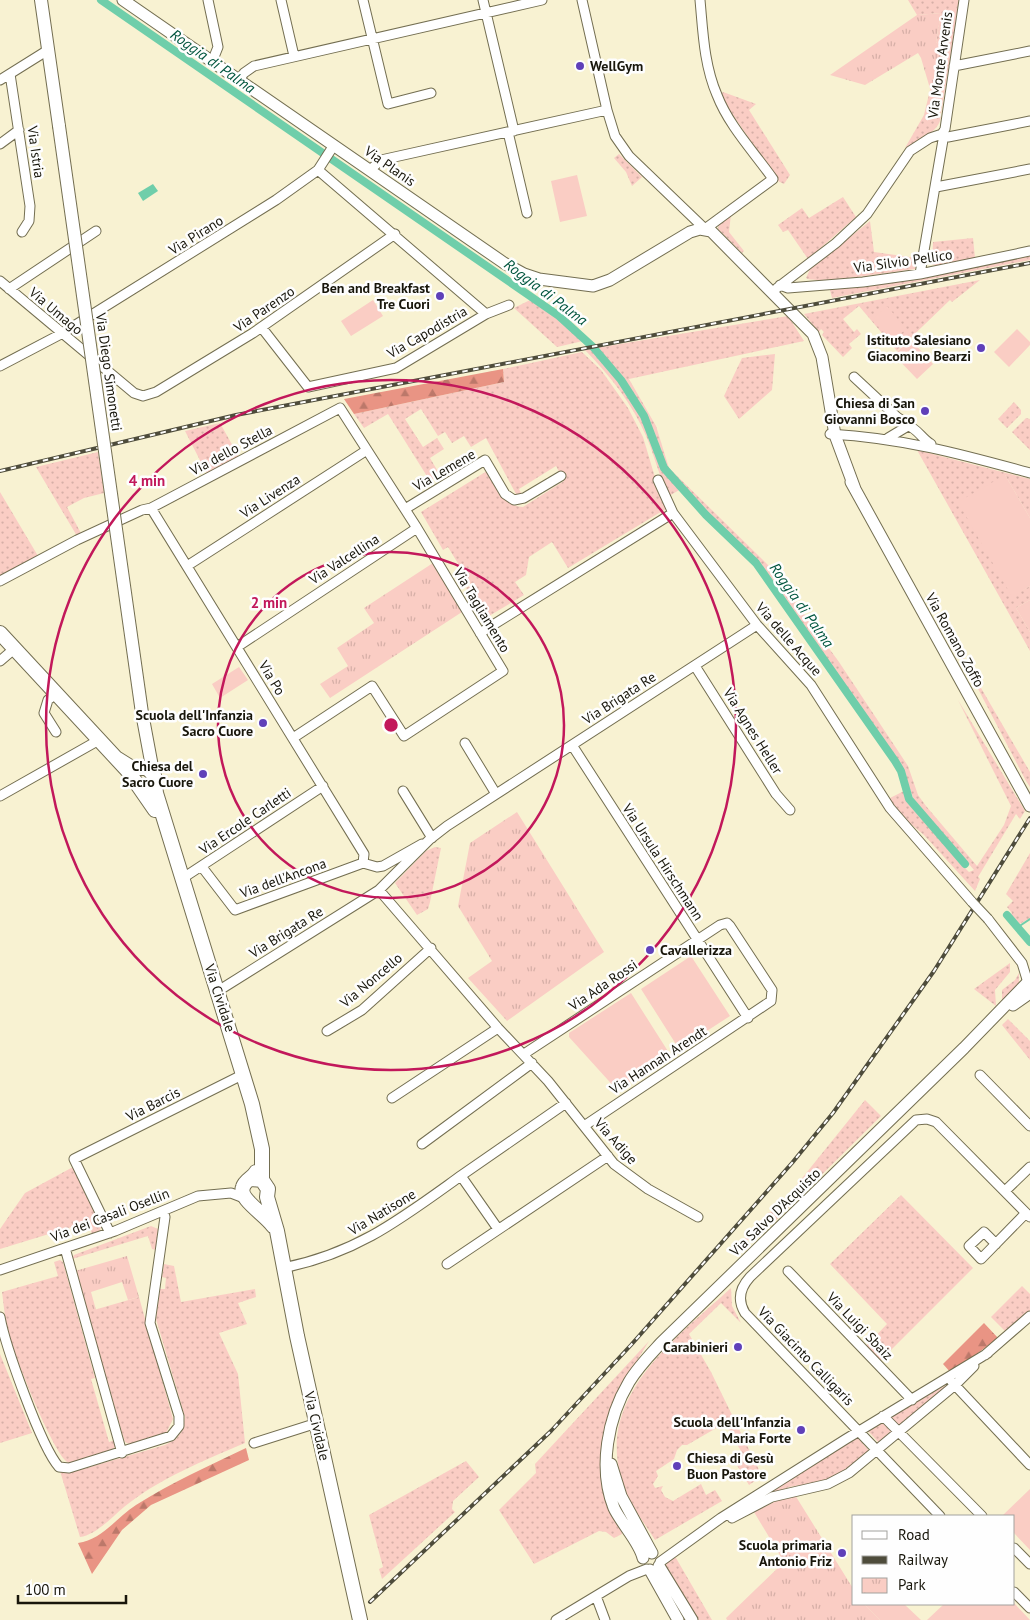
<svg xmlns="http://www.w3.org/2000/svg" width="1030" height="1620" viewBox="0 0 1030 1620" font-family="'PT Sans',sans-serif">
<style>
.grass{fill:url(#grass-dots)}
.forest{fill:url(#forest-firs)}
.park{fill:url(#park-tufts)}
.pitch{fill:#facdc4}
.water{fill:#6fceaa}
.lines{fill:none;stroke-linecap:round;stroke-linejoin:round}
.stream{stroke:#6fceaa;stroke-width:2}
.canal{stroke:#6fceaa;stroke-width:8}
.minor-casing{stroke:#736e51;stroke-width:11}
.tertiary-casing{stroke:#736e51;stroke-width:13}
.secondary-casing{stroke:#736e51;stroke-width:14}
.primary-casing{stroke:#736e51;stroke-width:16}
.minor{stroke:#fff;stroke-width:9}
.tertiary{stroke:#fff;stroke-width:11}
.secondary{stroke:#fff;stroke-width:12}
.primary{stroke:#fff;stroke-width:14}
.rail-casing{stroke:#4e4c3b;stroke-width:4}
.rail{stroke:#fefefe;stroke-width:2;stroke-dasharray:5.5;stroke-linecap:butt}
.minor-bridge-casing{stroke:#736e51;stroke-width:11;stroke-linecap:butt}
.secondary-bridge-casing{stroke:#736e51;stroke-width:14;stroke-linecap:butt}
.minor-bridge{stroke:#fff;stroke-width:9}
.secondary-bridge{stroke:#fff;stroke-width:12}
.ring{fill:none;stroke:#c2185b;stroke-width:2.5}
.poi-dot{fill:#5f40b9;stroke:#fefefe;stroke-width:2}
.labels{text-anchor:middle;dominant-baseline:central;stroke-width:5;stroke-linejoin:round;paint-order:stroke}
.street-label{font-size:14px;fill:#18160b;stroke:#fefefe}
.poi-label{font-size:14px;font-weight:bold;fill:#18160b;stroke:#fefefe;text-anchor:end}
.water-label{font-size:15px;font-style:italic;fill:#01553e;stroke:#fefefe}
.centre{fill:#c2185b;stroke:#fefefe;stroke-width:2.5}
.ring-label{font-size:15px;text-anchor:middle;font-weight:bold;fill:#c2185b;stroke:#fefefe;stroke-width:5;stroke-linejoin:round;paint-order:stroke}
</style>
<defs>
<pattern id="grass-dots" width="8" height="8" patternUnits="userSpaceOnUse" patternTransform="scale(1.25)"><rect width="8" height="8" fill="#facdc4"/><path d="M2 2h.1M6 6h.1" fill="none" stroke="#d6afa7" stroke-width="1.8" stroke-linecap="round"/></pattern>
<pattern id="forest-firs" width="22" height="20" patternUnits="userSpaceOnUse" patternTransform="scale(1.25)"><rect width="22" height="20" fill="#e99484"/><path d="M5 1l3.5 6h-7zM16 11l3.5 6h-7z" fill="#bc786a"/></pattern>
<pattern id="park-tufts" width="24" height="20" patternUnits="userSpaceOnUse" patternTransform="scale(1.25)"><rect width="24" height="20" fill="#facdc4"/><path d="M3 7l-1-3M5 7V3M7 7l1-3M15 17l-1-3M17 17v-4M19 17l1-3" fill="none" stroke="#d6afa7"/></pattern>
</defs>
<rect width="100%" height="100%" fill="#f8f2d2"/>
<path class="grass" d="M 908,0 L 959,0 L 951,53 L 936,42 L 941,13 L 917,15 Z
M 930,90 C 933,98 937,105 940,113 C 945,130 916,141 905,148 L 924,115 Z
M 723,92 L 756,104 L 749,110 L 790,175 L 784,184 L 778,181 L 722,99 L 721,94 Z
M 619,154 L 642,177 L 632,186 L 626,172 L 614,158 Z
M 843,197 L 856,217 L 808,259 L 788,230 L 783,232 L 778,225 L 802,208 L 809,218 Z
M 731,214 L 729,232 L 744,251 L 742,253 L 718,229 L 719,223 Z
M 870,221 L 874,252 L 917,258 L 915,269 C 898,271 816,285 806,278 L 810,269 Z
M 973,238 L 975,258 L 937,266 L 932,264 L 933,242 Z
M 1030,254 L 1030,260 L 832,298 L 829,286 Z
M 980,280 L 952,302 L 950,300 L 897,351 L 859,306 L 843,319 L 854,332 L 857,329 L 861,334 L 849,344 L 852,348 L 843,357 L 822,335 L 824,332 L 821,329 L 819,332 L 804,314 Z
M 530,300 L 557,318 L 583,341 L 557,347 L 514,308 Z
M 788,316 L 804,341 L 629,379 L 656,426 L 669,468 L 768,565 L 839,662 L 908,766 L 918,795 L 926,806 L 977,866 L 1004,825 L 1011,806 L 958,700 L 1025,811 L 1020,819 L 1016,814 L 978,877 L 980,879 L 975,891 L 924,835 L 906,820 L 888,799 L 904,791 L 907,801 L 962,865 L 969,872 L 974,870 L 914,800 L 899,761 L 759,564 L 666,468 L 646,415 L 627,385 L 596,348 Z
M 590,349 L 618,379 L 630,397 L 645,425 L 662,469 L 681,489 L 669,496 C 659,477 655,457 647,438 C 632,403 611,377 585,350 Z
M 582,352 L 601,370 L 628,408 L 643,437 L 654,474 L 669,507 L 568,568 L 552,542 L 529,557 L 526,575 L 515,582 L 524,595 L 484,619 L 466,588 L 471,585 L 448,547 L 443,550 L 421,512 L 487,471 C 496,487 502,506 523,507 L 564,481 L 556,466 L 519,489 L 522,495 L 516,494 L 486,438 L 471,447 L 464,436 L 452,443 L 445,432 L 438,436 L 421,409 L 405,419 L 423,447 L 437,438 L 444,449 L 430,458 L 440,475 L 430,481 L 388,414 L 364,428 L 354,414 L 504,382 L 503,369 Z
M 775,354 L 772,390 L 739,419 L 724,396 L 742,358 Z
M 1014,402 L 1021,410 L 1021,414 L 1007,428 L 998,419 Z
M 1026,418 L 1030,419 L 1030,450 L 1012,432 Z
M 220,423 L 239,457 L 207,474 L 185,431 Z
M 917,450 L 1030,479 L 1030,518 L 1005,475 L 1012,596 L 1030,586 L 1030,600 L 1016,608 L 1030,632 L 1030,651 Z
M 98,452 L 104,493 L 84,498 L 67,507 L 82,535 L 77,536 L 36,467 Z
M 0,492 L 38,556 L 0,577 Z
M 949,633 L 1030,772 L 1030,787 L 1026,781 Z
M 435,847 L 441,848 L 430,902 L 428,909 L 417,915 L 395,883 L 426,851 Z
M 1030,853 L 1030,918 L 1018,925 L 1010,915 L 1012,913 L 1007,907 L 1013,901 L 1006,894 Z
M 1010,963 L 1010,972 L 995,990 L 996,1006 L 974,989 Z
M 1019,973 L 1019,984 L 1002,1002 L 1002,990 L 1015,980 Z
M 1008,1019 L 1030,1041 L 1030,1060 L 1002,1025 Z
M 865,1100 L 881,1116 L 774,1222 C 761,1223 755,1240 742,1242 L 768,1213 L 778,1208 Z
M 73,1167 L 101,1225 L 100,1231 L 92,1234 L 88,1222 L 0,1249 L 0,1229 L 25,1193 Z
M 901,1195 L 973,1268 L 879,1362 L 865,1347 L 887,1324 L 830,1264 Z
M 151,1226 L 158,1229 L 156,1250 L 152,1249 L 148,1236 L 72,1259 L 74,1255 Z
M 60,1260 L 63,1262 L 95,1378 L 91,1379 L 109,1442 L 115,1440 L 116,1446 L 111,1451 L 69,1463 C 55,1459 14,1354 9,1335 C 5,1321 4,1307 2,1292 L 58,1276 L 54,1262 Z
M 164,1264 L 174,1266 L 181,1302 L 255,1289 L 256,1297 L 238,1303 L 247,1324 L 219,1333 L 238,1374 L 245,1443 C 203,1461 160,1478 124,1507 C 112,1517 96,1535 80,1537 L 60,1471 L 73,1472 L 165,1445 L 176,1439 L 182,1431 L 185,1417 L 156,1319 L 160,1289 L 165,1289 L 166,1278 L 162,1277 Z
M 1022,1286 L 1030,1294 L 1030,1310 L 1005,1331 L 991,1317 Z
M 731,1288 L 732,1306 L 741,1323 L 721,1303 L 689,1334 L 711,1372 L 762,1476 L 749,1485 L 732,1457 L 741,1451 L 725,1423 L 687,1445 L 682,1445 L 677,1450 L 674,1459 L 656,1471 L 658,1476 L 653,1484 L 655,1488 L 663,1486 L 661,1490 L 665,1497 L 673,1501 L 701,1484 L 706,1495 L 715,1490 L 722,1501 L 655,1540 C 646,1525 632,1508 625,1489 C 590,1400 674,1340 731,1288 Z
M 139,1297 L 173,1419 L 166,1433 L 129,1444 L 125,1442 L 123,1436 L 87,1312 Z
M 649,1341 L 619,1390 L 604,1442 L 622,1534 L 614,1538 L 606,1532 L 599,1531 L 534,1564 L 499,1510 L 536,1473 L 535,1464 Z
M 0,1354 L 32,1433 L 0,1443 Z
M 948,1384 L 951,1386 L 899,1428 L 889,1418 Z
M 884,1422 L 893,1432 L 880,1444 L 868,1431 Z
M 857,1437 L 871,1453 L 849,1470 L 828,1481 L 789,1487 L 757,1501 L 756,1499 Z
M 466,1461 L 479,1477 L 453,1501 L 452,1509 L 455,1512 L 382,1579 L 379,1569 L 383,1567 L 369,1515 Z
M 674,1557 L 676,1558 L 712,1620 L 697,1620 L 665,1568 L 668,1560 Z"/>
<path class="forest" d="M 503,369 L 504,382 L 354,414 L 344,399 Z
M 984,1323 L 998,1338 L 951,1373 L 943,1364 Z
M 246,1448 L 249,1460 L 151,1505 L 122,1530 L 92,1574 L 78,1543 C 102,1540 116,1518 136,1505 C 171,1483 208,1466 246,1448 Z"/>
<path class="park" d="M 941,13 L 936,42 L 951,53 L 941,114 L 934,102 L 921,58 L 918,53 L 865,85 L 830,75 L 917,15 Z
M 433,563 L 462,612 L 330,698 L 320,684 L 348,666 L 337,648 L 374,623 L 364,608 Z
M 517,812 L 604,952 L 507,1021 L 468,978 L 492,961 L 458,906 L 470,843 Z
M 127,1256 L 139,1297 L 128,1300 L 122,1282 L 91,1292 L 96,1310 L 87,1312 L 75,1271 Z
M 795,1495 L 854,1590 L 854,1604 L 864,1604 L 880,1620 L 727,1620 L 726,1618 L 784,1562 L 754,1512 L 782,1498 Z"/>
<path class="pitch" d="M 577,175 L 587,216 L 560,222 L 551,181 Z
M 373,300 L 383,316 L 351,336 L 341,321 Z
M 887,306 L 906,329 L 893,340 L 874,318 Z
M 1017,329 L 1030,342 L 1030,345 L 1009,367 L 994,352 Z
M 910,339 L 933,364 L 917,379 L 894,355 Z
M 1005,475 L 1030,518 L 1030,586 L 1012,597 L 958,502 Z
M 1030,600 L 1030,632 L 1016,608 Z
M 239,667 L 248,680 L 220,698 L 212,684 Z
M 691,956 L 730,1016 L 679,1049 L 641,989 Z
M 631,993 L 671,1056 L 617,1090 L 569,1037 L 569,1033 Z
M 1030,1489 L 1030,1550 L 1014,1533 L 1014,1516 L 1002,1516 Z
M 1014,1603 L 1030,1620 L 927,1620 L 944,1604 Z
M 864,1604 L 904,1604 L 921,1620 L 880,1620 Z"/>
<path class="water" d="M 153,184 L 158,191 L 143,201 L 138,193 Z"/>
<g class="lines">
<path class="stream" d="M 1018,927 L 1030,919"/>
<path class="canal" d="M 101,0 L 559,316 L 593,347 L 621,380 L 644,416 L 664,468 L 706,515 L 756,563 L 895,761 L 901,771 L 909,799 L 965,864
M 1007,915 L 1030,942"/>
<g class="minor-casing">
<path id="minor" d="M 208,0 L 218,47 L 212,62
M 281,0 L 294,56
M 363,0 L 388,104 L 431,93
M 483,0 L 514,131
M 582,0 L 607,110 L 615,136 L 629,156 L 705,229 L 773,179 C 754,152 729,126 717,95 C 704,65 703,32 700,0
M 954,66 L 1030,51
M 10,74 L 30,206 L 29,221 L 22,232
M 0,80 L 48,50
M 239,80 L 244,73 L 254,66 L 542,0
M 508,132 L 527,213
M 942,134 L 945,129 L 964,0
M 942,134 L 948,137 L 1030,121
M 0,144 L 19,130
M 318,170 L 486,314
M 370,170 L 381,160 L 607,110
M 936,187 L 1030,169
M 920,274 L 943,140 L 942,134
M 0,281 L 134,393 L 143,396 L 156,392 L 253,333 L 395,234
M 780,285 L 788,288 L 863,282 L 920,274 L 1030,251
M 777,288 L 836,243 L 867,214 L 910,151 L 930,138 L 942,134
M 9,289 L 96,231
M 262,328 L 308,387 L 396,368 L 486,314 L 509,305
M 0,366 L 61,334 L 276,200 L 318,170 L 334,145
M 854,377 L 897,417 L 910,426
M 830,434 C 902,438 961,454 1030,473
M 888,438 L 908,426 C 917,428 922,439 931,444
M 658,480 L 673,513
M 151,508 L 364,854 L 363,863
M 405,509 L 485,460 L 505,494 L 514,500 L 524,498 L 561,476
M 187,566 L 367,450
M 0,581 L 77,540 L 142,510 L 151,508 L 340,408 L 417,528 L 503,671 L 404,736 L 372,686 L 293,738
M 480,633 L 673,513 L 757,625 L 811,685 L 890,808 L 972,902
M 237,647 L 417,528
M 0,661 L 14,649
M 695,666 L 776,794 L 790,810
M 56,694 L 48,700 L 44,713 L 56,732
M 465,743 L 496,794
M 572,745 L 748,1018
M 403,791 L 432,838
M 0,796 L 99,740
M 363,863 L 377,867 L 383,866 L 422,844
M 202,867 L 235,910 L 363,863
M 183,878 L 323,786
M 379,890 L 498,1028 L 548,1081 L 614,1164 L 648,1189 L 698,1217
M 988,919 L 1022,963 L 1029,986
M 218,991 L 379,890 L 429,840 L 447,826 L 757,625
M 327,1031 L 362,1010 L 431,948
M 524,1054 L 720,925 L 727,923 L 730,926 L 772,990 L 771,1001 L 584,1126
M 980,1075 L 1030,1126
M 392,1098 L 498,1028
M 422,1144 L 532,1063
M 461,1176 L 498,1229
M 1005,1191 L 1030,1167
M 110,1233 L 74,1159 L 244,1074
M 996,1244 L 984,1232 L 969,1246 L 981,1259 L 1026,1213
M 65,1248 L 122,1453
M 447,1264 L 608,1156
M 283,1268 C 358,1253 402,1218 462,1175 C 497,1151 531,1127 566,1103
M 0,1270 L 115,1231 L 198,1196 L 231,1193 L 244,1198
M 788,1271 L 912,1400
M 0,1317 C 5,1345 41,1447 59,1467 L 69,1468 L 171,1436 L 179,1426 L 179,1416 L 150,1323 L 165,1217 L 163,1211
M 985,1355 L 1030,1316
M 952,1382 L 1030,1465
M 883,1416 L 982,1516
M 254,1443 L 317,1423
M 940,1516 L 745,1313 C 737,1300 740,1288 750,1277 L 916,1120 L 927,1119 L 936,1122 L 1030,1217
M 732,1518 L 772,1497 L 828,1484 L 849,1473 L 955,1385 L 974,1366
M 1014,1548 L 1030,1564
M 660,1562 L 721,1518 L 846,1439 L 988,1353
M 1014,1592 L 1030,1608
M 596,1596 L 605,1620
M 556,1620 L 629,1576 L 647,1569"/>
</g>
<g class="tertiary-casing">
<path id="tertiary" d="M 123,0 L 504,263 L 524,274 L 539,279 L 593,286 L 610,280 L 690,232 L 700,229 L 711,231 L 813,334 L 822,357 L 835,435 L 855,489
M 851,482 L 1030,806
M 1013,1005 L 1030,993
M 611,1464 L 621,1496 L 652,1553
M 643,1558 C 640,1543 621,1523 614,1508 C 598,1468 608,1417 629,1382 C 638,1367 650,1355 661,1343 L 964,1048 L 1030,980
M 659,1566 L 692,1620
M 650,1570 L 678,1620"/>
</g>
<g class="secondary-casing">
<path id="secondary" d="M 41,0 L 59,126
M 142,713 L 153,772"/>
</g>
<g class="primary-casing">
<path id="primary" d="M 0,633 L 128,771 L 155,810
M 116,758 L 132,768 L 147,768 L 154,775 L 156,793 L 252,1104 L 262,1149 L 262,1180
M 256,1172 C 253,1178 245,1180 243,1187 C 238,1199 266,1215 273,1226
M 251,1179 L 262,1180 L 268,1189 L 267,1197 L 277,1231 L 297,1336 L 360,1620"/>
</g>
<use href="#minor" class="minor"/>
<use href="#tertiary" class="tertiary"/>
<use href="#secondary" class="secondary"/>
<use href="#primary" class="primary"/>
<g class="rail-casing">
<path id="rail" d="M 0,471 L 236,415 L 1030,263
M 370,1602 L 551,1431 L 631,1345 L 792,1163 L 833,1113 L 934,971 L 1030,818"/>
</g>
<use href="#rail" class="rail"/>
<g class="minor-bridge-casing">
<path id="minor-bridge" d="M 972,902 L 988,919"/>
</g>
<g class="secondary-bridge-casing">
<path id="secondary-bridge" d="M 59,126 L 142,713"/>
</g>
<use href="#minor-bridge" class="minor-bridge"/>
<use href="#secondary-bridge" class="secondary-bridge"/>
</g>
<g class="ring">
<circle cx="391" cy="725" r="173"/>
<circle cx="391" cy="725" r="345"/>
</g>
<g class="poi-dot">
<circle cx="580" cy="66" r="5"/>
<circle cx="440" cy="296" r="5"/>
<circle cx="981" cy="348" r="5"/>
<circle cx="925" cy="411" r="5"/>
<circle cx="263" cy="723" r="5"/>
<circle cx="203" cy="774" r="5"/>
<circle cx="650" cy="950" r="5"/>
<circle cx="738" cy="1347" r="5"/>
<circle cx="801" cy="1430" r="5"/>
<circle cx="677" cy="1466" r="5"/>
<circle cx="842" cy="1553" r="5"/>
</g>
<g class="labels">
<g class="street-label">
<text transform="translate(940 65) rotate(-82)">Via Monte Arvenis</text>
<text transform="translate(36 152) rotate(82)">Via Istria</text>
<text transform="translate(390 166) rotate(35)">Via Planis</text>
<text transform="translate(196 235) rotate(-32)">Via Pirano</text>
<text transform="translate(903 261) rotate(-8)">Via Silvio Pellico</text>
<text transform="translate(264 309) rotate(-34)">Via Parenzo</text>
<text transform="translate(56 311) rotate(40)">Via Umago</text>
<text transform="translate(427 332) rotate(-30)">Via Capodistria</text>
<text transform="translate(109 372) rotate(82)">Via Diego Simonetti</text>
<text transform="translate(231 450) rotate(-28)">Via dello Stella</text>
<text transform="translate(444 470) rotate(-30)">Via Lemene</text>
<text transform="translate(270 496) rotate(-33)">Via Livenza</text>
<text transform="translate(344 559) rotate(-33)">Via Valcellina</text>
<text transform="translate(482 610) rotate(59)">Via Tagliamento</text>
<text transform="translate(789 639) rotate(49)">Via delle Acque</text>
<text transform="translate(955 640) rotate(61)">Via Romano Zoffo</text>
<text transform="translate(272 678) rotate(59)">Via Po</text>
<text transform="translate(619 698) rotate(-33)">Via Brigata Re</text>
<text transform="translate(753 731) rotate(58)">Via Agnes Heller</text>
<text transform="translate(245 821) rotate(-34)">Via Ercole Carletti</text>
<text transform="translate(663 862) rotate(57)">Via Ursula Hirschmann</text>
<text transform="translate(283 878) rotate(-20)">Via dell'Ancona</text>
<text transform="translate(286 932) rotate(-32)">Via Brigata Re</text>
<text transform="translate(371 980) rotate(-40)">Via Noncello</text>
<text transform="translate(603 985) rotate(-34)">Via Ada Rossi</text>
<text transform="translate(220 998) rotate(72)">Via Cividale</text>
<text transform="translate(658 1060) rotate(-33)">Via Hannah Arendt</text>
<text transform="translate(153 1104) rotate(-27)">Via Barcis</text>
<text transform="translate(616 1141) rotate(48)">Via Adige</text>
<text transform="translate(382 1212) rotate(-31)">Via Natisone</text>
<text transform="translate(775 1212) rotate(-44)">Via Salvo D'Acquisto</text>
<text transform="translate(110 1215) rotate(-21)">Via dei Casali Osellin</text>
<text transform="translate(860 1326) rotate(46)">Via Luigi Sbaiz</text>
<text transform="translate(806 1356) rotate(46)">Via Giacinto Calligaris</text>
<text transform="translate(317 1426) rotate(77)">Via Cividale</text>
</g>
<g class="poi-label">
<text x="590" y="66" text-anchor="start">WellGym</text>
<text x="430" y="288">Ben and Breakfast<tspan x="430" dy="16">Tre Cuori</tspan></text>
<text x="971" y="340">Istituto Salesiano<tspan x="971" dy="16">Giacomino Bearzi</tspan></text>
<text x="915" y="403">Chiesa di San<tspan x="915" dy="16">Giovanni Bosco</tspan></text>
<text x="253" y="715">Scuola dell'Infanzia<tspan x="253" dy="16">Sacro Cuore</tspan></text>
<text x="193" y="766">Chiesa del<tspan x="193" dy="16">Sacro Cuore</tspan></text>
<text x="660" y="950" text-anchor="start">Cavallerizza</text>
<text x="728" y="1347">Carabinieri</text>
<text x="791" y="1422">Scuola dell'Infanzia<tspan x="791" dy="16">Maria Forte</tspan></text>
<text x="687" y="1458" text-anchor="start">Chiesa di Gesù<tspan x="687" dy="16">Buon Pastore</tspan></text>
<text x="832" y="1545">Scuola primaria<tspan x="832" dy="16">Antonio Friz</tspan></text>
</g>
<g class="water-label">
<text transform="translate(213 61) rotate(35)">Roggia di Palma</text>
<text transform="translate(546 292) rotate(37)">Roggia di Palma</text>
<text transform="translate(802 605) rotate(55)">Roggia di Palma</text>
</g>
</g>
<circle cx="391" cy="725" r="8" class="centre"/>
<g class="ring-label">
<text x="147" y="486">4 min</text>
<text x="269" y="608">2 min</text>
</g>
<rect x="852" y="1515" width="162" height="90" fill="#fefefe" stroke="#a2a19d"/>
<rect x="862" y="1531" width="25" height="8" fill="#ffffff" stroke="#a2a19d"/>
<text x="898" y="1540" font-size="15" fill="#18160b">Road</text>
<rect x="862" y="1556" width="25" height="8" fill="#4e4c3b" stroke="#a2a19d"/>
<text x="898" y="1565" font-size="15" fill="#18160b">Railway</text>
<rect x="862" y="1578" width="25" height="15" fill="url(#park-tufts)" stroke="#a2a19d"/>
<text x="898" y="1590" font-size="15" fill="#18160b">Park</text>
<path d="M18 1595v8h108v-8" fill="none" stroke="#18160b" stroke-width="2.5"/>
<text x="25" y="1595" font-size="15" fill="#18160b" stroke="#fefefe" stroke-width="4" paint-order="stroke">100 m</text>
</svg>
